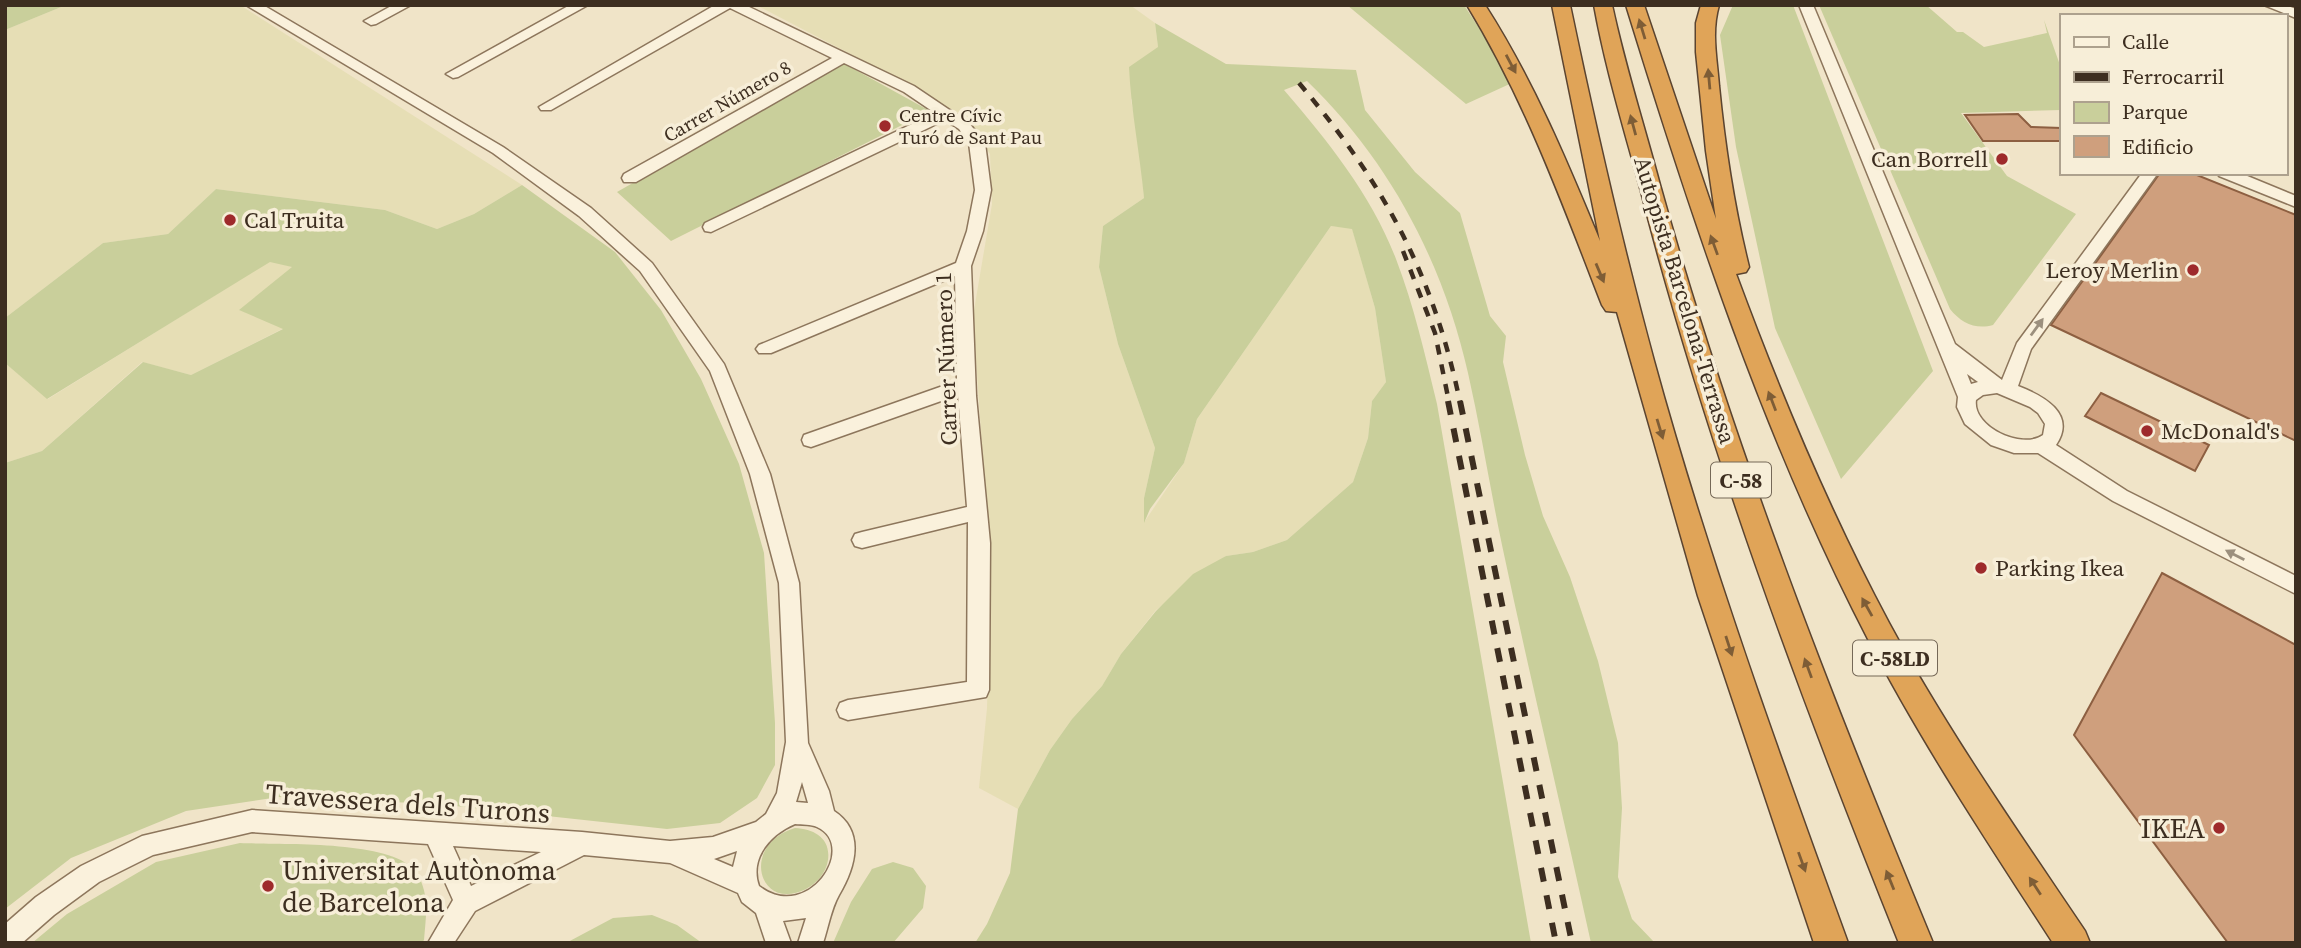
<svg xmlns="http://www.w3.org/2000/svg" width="2301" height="948" viewBox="0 0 2301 948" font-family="'Source Serif 4',serif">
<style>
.farmland{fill:#e6deb5}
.green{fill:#c9cf9b}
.building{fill:#cf9f7d;stroke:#8d5f41;stroke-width:2}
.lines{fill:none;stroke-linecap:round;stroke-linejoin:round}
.minor-casing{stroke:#8d765c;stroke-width:3}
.highway-casing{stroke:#5b4430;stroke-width:3}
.minor{fill:#faf1dc;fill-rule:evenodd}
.highway{fill:#e0a458;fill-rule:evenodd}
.rail-far1{stroke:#3d2e20;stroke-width:4.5;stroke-dasharray:10 10;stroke-linecap:butt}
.rail{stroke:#3d2e20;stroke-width:6;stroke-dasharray:14 14;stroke-linecap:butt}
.oneway{fill:#7e5d36}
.oneway2{fill:#9c907e}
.poi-dot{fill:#9e2a2b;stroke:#f7eed8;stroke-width:2.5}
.labels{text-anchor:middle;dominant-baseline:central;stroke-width:7;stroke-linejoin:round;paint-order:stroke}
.far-street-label{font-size:19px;fill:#3d2e20;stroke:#f7eed8}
.far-poi-label{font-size:19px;fill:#3d2e20;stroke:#f7eed8;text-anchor:start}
.shield{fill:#f7eed8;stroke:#756857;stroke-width:2}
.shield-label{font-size:21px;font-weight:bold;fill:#3d2e20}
.poi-label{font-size:23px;fill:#3d2e20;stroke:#f7eed8;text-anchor:start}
.street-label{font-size:23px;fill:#3d2e20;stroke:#f7eed8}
.near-street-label{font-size:28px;fill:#3d2e20;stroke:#f7eed8}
.near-poi-label{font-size:28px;fill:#3d2e20;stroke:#f7eed8;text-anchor:end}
</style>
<rect width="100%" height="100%" fill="#f0e4c8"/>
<path class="farmland" d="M 66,5 L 240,5 L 522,185 L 474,214 L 437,229 L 385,210 L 216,189 L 168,234 L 103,243 L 5,318 L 5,30 Z
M 756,5 L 1130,5 L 1155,23 L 1158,47 L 1131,100 L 1140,147 L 1144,198 L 1103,226 L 1099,267 L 1118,344 L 1155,448 L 1144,498 L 1145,521 L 1184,463 L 1197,419 L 1331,226 L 1352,228 L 1375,308 L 1386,382 L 1372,401 L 1368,438 L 1353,482 L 1287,540 L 1253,552 L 1226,556 L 1156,610 L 1121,654 L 1102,686 L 1072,719 L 1050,750 L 1018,809 L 979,788 L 987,708 L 991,576 L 973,316 L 992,204 L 990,154 L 966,119 L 912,86 Z
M 270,261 L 293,267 L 240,310 L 284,328 L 191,375 L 142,362 L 42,451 L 5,463 L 5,363 L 48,399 Z"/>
<path class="green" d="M 5,5 L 66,5 L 5,30 Z
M 1347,5 L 1464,5 L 1514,82 L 1466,104 Z
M 1733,5 L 1793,5 L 1933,371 L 1841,479 L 1775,328 L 1736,147 L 1720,35 Z
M 1819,5 L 1926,5 L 1957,32 L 1963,32 L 1984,47 L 2047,33 L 2044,20 L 2061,68 L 2061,110 L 1961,113 L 2007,176 L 2076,214 L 1993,325 C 1976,330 1961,323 1950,309 Z
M 1155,23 L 1226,64 L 1356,70 L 1365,110 L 1415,172 L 1460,213 L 1490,316 L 1506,336 L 1503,362 L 1525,455 L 1543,516 L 1570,577 L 1598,661 L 1618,743 L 1622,808 L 1618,877 L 1632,919 L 1655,943 L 1591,943 C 1562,810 1530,678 1502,545 C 1490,488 1481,430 1468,373 C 1443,262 1389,160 1307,81 L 1284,90 C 1328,141 1372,196 1396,259 C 1414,306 1425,355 1437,404 L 1531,943 L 975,943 L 987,924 L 1010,873 L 1018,809 L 1050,750 L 1072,719 L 1102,686 L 1121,654 L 1156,611 L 1193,574 L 1226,556 L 1253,552 L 1287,540 L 1353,482 L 1368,438 L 1372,401 L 1386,382 L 1375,308 L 1352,229 L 1331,226 L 1197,419 L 1184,463 L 1150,509 L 1144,523 L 1144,498 L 1155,448 L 1118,344 L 1099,267 L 1103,226 L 1144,198 C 1140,154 1131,111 1129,67 L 1158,47 Z
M 843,63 L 930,111 L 671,241 L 617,192 Z
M 522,185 L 615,252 L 661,310 L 701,379 L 739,464 L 764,553 L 775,723 L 775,765 L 757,798 L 720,823 L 667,829 L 437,804 L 279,797 L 186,811 L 71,858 L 5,909 L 5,463 L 42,451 L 143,362 L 191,375 L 283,329 L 239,310 L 292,267 L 270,262 L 47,399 L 5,363 L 5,318 L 103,243 L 168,234 L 216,189 L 385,210 L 437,229 L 474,214 Z
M 795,828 C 814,829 831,838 828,860 C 826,873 817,883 806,889 C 759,913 739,845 795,828 Z
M 240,843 C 279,845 393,839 416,872 C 430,893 426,916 424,940 L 422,943 L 32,943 L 67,914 L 156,862 Z
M 893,862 L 913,868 L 926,886 L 923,908 L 893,943 L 833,943 L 851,902 L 872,869 Z
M 652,915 L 677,925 L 702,943 L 566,943 L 613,918 Z"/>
<path class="building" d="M 2018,114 L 2031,127 L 2061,128 L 2061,141 L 1983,141 L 1965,115 Z
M 2160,173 L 2192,173 L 2296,215 L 2296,441 L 2051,325 Z
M 2101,393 L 2209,445 L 2195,471 L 2085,416 Z
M 2162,573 L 2296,645 L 2296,943 L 2228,943 L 2074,735 Z"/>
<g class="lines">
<g class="minor-casing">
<path id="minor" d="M 246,5 L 263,5 L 503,147 L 591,208 L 652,263 L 724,364 L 770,474 L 799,583 L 808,743 L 829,791 L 834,811 C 866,832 855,868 839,895 C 831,909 828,928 823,943 L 798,943 L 806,918 L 783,921 L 791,943 L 766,943 L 756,913 L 742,902 L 738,893 L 670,863 L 584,855 L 475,911 L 454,943 L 428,943 L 453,900 L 428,844 L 252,832 L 153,855 L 99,882 L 54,915 L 22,943 L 5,943 L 5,924 L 36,897 L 81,866 L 142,836 L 252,810 L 582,832 L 670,841 L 713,837 L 756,822 L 766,814 L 777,793 L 786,742 L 779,583 L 750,474 L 710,371 L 640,271 L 579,216 L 493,153 ZM 802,782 L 808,803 L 796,802 ZM 795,824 C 802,825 811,824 817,827 C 859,846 808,924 759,886 C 749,858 771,834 795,824 ZM 453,846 L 541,852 L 471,886 ZM 737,851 L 733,867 L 714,859 Z
M 393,5 L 411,5 L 376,24 L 371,25 L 364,21 Z
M 570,5 L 588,5 L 458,77 L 453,78 L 446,74 Z
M 715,5 L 745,5 L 914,86 L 969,123 L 985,143 L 991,190 L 983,231 L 971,266 L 976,396 L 990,543 L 989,690 L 986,697 L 848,720 L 840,717 L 837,710 L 840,703 L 848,700 L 967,682 L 968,522 L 862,548 L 855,546 L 852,540 L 855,534 L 862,532 L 967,507 L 958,395 L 811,447 L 804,445 L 802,440 L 804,435 L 957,381 L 955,276 L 771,353 L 759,353 L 756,349 L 759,345 L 956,263 L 967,231 L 975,190 L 969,143 L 959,129 L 945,120 L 711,232 L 705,231 L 703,227 L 705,223 L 935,113 L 904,92 L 844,63 L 636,182 L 624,182 L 622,178 L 624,174 L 832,58 L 730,8 L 551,110 L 541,110 L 539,107 Z
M 1799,5 L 1813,5 L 1955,344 L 2002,380 L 2017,343 L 2142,173 L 2158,173 L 2031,349 L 2018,386 C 2044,396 2077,414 2056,445 L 2127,491 L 2296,576 L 2296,594 L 2113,501 L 2038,453 L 2014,453 L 1991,445 L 1965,424 L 1957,407 L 1958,397 ZM 1967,374 L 1978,382 L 1971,384 ZM 1997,393 L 2030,407 L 2038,413 L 2045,424 L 2043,435 C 2022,450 1972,427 1976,400 L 1983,395 Z
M 2264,5 L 2285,5 L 2296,9 L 2296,18 Z
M 2217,173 L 2240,173 L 2296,196 L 2296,207 L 2219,176 Z"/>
</g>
<g class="highway-casing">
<path id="highway" d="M 1467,5 L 1485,5 C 1533,80 1566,159 1600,241 L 1552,5 L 1570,5 C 1595,125 1622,243 1654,361 C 1708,558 1778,751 1848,943 L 1814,943 L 1698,596 L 1617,312 L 1606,311 L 1602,305 C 1562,202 1525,100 1467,5 Z
M 1594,5 L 1612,5 C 1625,66 1644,125 1660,185 C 1732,444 1830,694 1933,943 L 1899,943 C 1799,694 1706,444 1639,184 C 1623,125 1605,66 1594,5 Z
M 1626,5 L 1644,5 L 1716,219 L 1706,151 L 1696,52 L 1696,23 L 1701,5 L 1719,5 C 1711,32 1717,59 1719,86 C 1725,147 1734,207 1749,267 L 1746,272 L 1736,274 C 1780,393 1829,511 1889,623 C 1947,730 2017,830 2085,931 L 2090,943 L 2053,943 C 1989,844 1923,745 1869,641 C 1764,439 1693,222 1626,5 Z"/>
</g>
<use href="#minor" class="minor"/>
<use href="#highway" class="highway"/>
<path class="rail-far1" d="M 1299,83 C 1384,184 1433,273 1460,402
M 1403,251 L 1435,333 L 1449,402"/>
<path class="rail" d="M 1448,401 L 1556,943
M 1460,401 L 1572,943"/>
</g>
<defs><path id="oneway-solid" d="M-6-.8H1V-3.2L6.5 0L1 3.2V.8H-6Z" transform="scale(1.75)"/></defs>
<g class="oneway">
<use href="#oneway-solid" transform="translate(1642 29) rotate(-107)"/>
<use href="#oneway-solid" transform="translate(1511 64) rotate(62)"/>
<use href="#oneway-solid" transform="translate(1709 79) rotate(-95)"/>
<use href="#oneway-solid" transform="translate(1633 125) rotate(-105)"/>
<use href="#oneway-solid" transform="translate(1714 245) rotate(-110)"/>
<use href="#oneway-solid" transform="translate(1600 273) rotate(67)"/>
<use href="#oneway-solid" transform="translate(1772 401) rotate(-111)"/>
<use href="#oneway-solid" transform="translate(1660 429) rotate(73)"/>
<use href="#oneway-solid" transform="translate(1867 607) rotate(-119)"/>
<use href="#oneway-solid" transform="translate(1729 646) rotate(72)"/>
<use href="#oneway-solid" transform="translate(1808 668) rotate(-110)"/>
<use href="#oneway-solid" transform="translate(1802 862) rotate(70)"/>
<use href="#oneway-solid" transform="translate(1890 880) rotate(-112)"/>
<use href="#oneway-solid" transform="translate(2035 886) rotate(-123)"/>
</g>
<g class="oneway2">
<use href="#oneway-solid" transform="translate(2037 327) rotate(-54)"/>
<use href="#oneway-solid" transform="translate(2235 555) rotate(-153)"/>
</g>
<g class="poi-dot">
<circle cx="885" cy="126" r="7"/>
<circle cx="2002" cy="159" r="7"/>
<circle cx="230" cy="220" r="7"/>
<circle cx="2193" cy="270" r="7"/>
<circle cx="2147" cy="431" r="7"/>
<circle cx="1981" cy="568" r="7"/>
<circle cx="2219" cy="828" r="7"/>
<circle cx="268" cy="886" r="7"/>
</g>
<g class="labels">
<g class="far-street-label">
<text transform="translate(727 101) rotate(-30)">Carrer Número 8</text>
</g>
<g class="far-poi-label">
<text x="899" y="115">Centre Cívic<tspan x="899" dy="22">Turó de Sant Pau</tspan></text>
</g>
<g class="shield">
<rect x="1711" y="462.5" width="60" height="35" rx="5"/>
<rect x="1853" y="640.5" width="84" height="35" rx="5"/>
</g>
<g class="shield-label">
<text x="1741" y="480">C-58</text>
<text x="1895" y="658">C-58LD</text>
</g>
<g class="poi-label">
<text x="1988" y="159" text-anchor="end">Can Borrell</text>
<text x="244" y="220">Cal Truita</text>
<text x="2179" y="270" text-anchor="end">Leroy Merlin</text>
<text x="2161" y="431">McDonald's</text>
<text x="1995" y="568">Parking Ikea</text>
</g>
<g class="street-label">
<text transform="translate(1685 300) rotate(73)">Autopista Barcelona-Terrassa</text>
<text transform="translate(946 359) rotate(-92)">Carrer Número 1</text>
</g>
<g class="near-street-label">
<text transform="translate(408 803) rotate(4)">Travessera dels Turons</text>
</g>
<g class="near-poi-label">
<text x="2205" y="828">IKEA</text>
<text x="282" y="870" text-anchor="start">Universitat Autònoma<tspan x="282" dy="32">de Barcelona</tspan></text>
</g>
</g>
<rect width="2301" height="948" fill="none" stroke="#3d2e20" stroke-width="14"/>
<rect x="2060" y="14" width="228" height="161" fill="#f7eed8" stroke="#ada18e" stroke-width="2"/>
<rect x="2074" y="37" width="35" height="10" fill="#faf1dc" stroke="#ada18e" stroke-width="2"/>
<text x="2122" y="49" font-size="21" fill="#3d2e20">Calle</text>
<rect x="2074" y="72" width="35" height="10" fill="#3d2e20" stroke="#ada18e" stroke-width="2"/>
<text x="2122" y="84" font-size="21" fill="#3d2e20">Ferrocarril</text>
<rect x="2074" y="102" width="35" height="21" fill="#c9cf9b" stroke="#ada18e" stroke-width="2"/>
<text x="2122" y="119" font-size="21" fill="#3d2e20">Parque</text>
<rect x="2074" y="136" width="35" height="21" fill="#cf9f7d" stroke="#ada18e" stroke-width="2"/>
<text x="2122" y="154" font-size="21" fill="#3d2e20">Edificio</text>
</svg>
